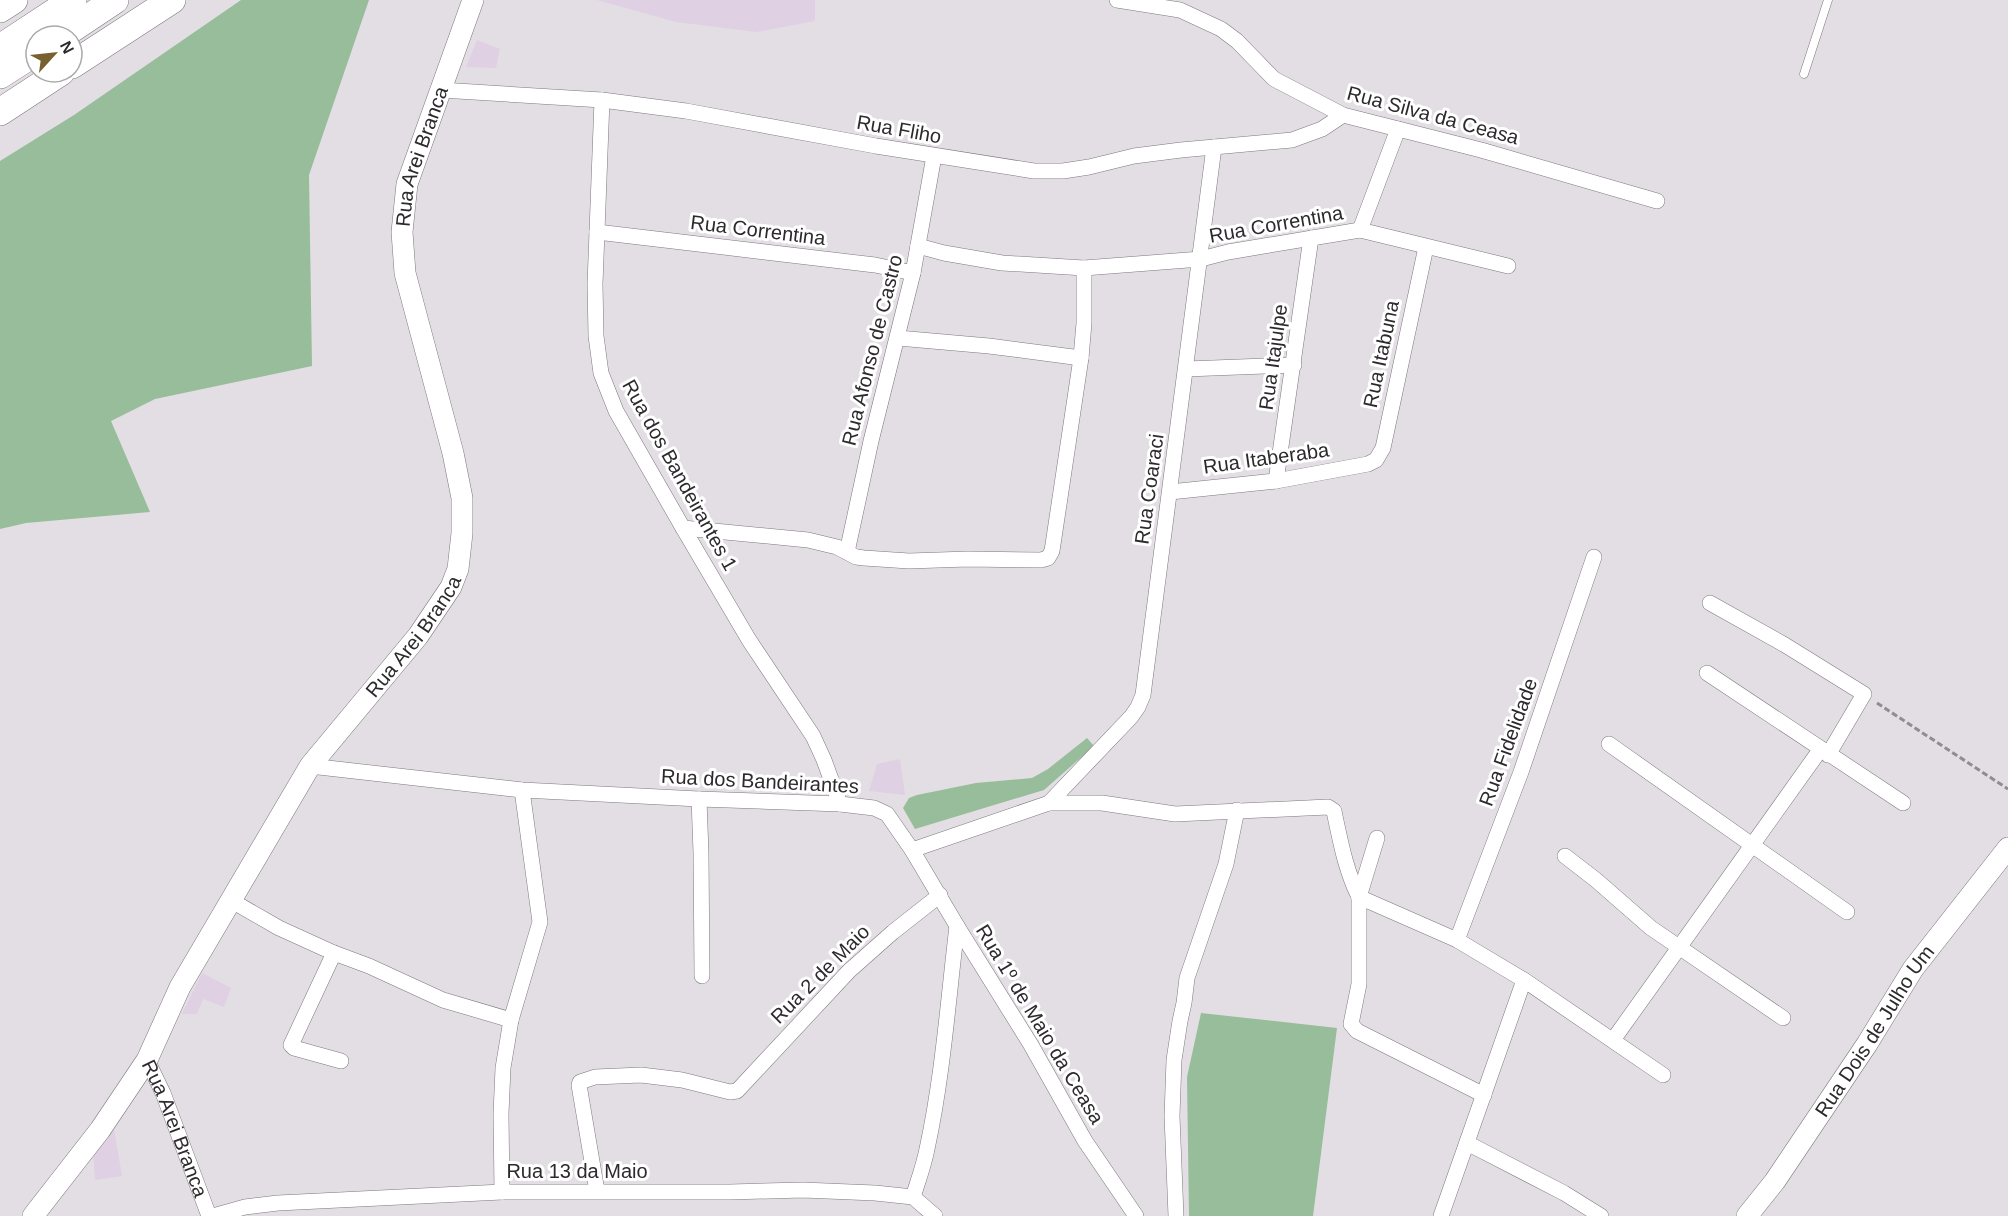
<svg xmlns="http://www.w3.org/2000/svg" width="2008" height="1216" viewBox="0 0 2008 1216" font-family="Helvetica,sans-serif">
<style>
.commercial{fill:#dfd0e3}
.green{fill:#97bd9a}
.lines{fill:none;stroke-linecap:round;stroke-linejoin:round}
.lane-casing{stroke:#7d787e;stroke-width:9}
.street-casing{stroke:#7d787e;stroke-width:16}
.secondary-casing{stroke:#7d787e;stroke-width:22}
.highway-casing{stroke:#7d787e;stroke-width:28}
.path{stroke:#908c91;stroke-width:3;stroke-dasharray:6 3;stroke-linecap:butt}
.lane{stroke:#fff;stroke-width:8}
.street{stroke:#fff;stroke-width:15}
.secondary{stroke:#fff;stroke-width:21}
.highway{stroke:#fff;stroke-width:27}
.labels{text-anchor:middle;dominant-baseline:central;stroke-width:6;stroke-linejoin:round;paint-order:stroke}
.street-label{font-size:20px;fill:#2c2a2c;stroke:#fff}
</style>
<rect width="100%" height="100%" fill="#e3dee4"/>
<path class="commercial" d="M 597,0 L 815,0 L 815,21 L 757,32 L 676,22 Z
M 477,40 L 500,49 L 496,68 L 466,67 Z
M 900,759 L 905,795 L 869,791 L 877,764 Z
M 202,973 L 231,988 L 224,1007 L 203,999 L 197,1014 L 182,1014 Z
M 114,1129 L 122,1176 L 95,1180 L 93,1152 Z"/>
<path class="green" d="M 241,0 L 369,0 L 309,175 L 312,366 L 155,399 L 111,421 L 150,512 L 26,523 L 0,529 L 0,161 L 74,115 Z
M 1087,738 L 1094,746 L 1044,790 L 915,829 L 903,808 L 909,798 L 917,795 L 976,783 L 1032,778 L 1048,769 Z
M 1201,1013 L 1337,1028 L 1313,1216 L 1189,1216 L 1187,1077 Z"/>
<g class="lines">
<g class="lane-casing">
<path id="lane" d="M 1804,74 L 1828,0"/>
</g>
<g class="street-casing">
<g id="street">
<path d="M 1117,0 L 1180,10 L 1221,29 L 1237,41 L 1274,79 L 1343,115 L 1481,150 L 1657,201"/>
<path d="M 441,90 L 602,100 L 686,111 L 876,146 L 1034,171 L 1063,171 L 1089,167 L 1134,156 L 1181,150 L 1292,140 L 1322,129 L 1343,115"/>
<path d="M 602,100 L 595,284 L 596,336 L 601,373 L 616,411 L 683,528 L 749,640 L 813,736 L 824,760 L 840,804"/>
<path d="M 1360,230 L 1398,129"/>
<path d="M 597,232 L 875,265 L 913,273"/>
<path d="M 918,246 L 944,253 L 1002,263 L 1084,268 L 1201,259 L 1228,252 L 1360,230 L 1508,266"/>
<path d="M 898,338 L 989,346 L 1081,358"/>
<path d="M 1186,369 L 1294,365"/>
<path d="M 1276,481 L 1311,238"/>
<path d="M 1170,492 L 1276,481 L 1368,464 L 1376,460 L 1383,448 L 1426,247"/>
<path d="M 683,528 L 808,540 L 837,547 L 856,557 L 864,558 L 909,561 L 968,559 L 1041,560 L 1048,558 L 1052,551 L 1081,358 L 1084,323 L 1084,268"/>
<path d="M 847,552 L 871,441 L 913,273 L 934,156"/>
<path d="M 1710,603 L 1785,645 L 1864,694 L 1828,755"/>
<path d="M 1707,673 L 1903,803"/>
<path d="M 1609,744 L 1847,912"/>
<path d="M 310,766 L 522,790 L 699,799 L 840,804 L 874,808 L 887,814 L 912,850 L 1049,803 L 1102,803 L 1175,814 L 1328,807 L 1334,811 L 1335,816 C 1341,844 1346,871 1359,897"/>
<path d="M 699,799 L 701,853 L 702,976"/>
<path d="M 1049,803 L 1131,717 L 1138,707 L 1143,695 L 1214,147"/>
<path d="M 1377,838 L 1359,897 L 1359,984 L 1351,1024 L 1357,1031 L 1484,1095"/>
<path d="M 912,850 L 957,926 L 1031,1045 L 1085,1141 L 1136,1216"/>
<path d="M 1565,856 L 1596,880 L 1651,928 L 1783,1018"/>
<path d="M 1359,897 L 1457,940 L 1524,980 L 1663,1075"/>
<path d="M 232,901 L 279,928 L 334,953 L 369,966 L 443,1000 L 511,1020"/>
<path d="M 1457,940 L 1521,772 L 1594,557"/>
<path d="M 334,953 L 291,1045 L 294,1048 L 341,1061"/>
<path d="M 1613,1040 L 1820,750"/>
<path id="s1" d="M 147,1060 L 163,1093 L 209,1216"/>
<path d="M 1467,1143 L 1564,1193 L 1601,1216"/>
<path d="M 597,1191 L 579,1085 L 580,1082 L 595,1077 L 641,1075 L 682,1080 L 730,1092 L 737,1091 L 849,971 L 893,932 L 940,895"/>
<path d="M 502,1192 L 501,1114 L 503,1068 L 511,1020 L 540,922 L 522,790"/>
<path d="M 913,1197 C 918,1181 924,1165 927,1149 C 943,1075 948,1001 957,926"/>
<path d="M 213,1216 L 245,1207 L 278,1203 L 502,1192 L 730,1192 L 803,1190 L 875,1193 L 913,1197 L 935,1216"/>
<path d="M 1176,1216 L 1172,1116 L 1174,1060 L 1180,1021 L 1184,1003 L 1187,978 L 1226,864 L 1237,810"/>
<path d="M 1441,1216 L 1524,980"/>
</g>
</g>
<g class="secondary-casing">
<g id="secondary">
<path id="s2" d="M 33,1216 L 100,1130 L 147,1060 L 180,987 L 310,766 L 418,636 L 451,587 L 458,569 L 462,533 L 462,498 L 453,453 L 405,273 L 402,232 L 407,184 L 473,0"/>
<path id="s3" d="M 1747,1216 L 1775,1181 L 1867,1044 L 1913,969 L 2008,848"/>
</g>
</g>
<g class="highway-casing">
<path id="highway" d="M 0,9 L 14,0
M 61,36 L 115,0
M 0,48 L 73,0
M 72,65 L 172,0
M 0,75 L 36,52
M 0,112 L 61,72"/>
</g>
<path class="path" d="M 1877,703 L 2008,789"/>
<use href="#lane" class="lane"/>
<use href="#street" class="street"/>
<use href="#secondary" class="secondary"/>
<use href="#highway" class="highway"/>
</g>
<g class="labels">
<g class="street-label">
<text transform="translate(1433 115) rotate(15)">Rua Silva da Ceasa</text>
<text transform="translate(899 129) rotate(10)">Rua Fliho</text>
<text stroke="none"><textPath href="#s2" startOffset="1200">Rua Arei Branca</textPath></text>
<text transform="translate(1276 224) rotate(-10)">Rua Correntina</text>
<text transform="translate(758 230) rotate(7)">Rua Correntina</text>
<text transform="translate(872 350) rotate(-76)">Rua Afonso de Castro</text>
<text transform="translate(1381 354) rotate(-78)">Rua Itabuna</text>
<text transform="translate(1273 357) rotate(-82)">Rua Itajulpe</text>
<text transform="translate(1266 458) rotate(-8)">Rua Itaberaba</text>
<text transform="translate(680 475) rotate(61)">Rua dos Bandeirantes 1</text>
<text transform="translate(1149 489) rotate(-82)">Rua Coaraci</text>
<text stroke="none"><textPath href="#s2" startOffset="696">Rua Arei Branca</textPath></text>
<text transform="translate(1508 742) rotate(-70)">Rua Fidelidade</text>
<text transform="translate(760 781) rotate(3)">Rua dos Bandeirantes</text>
<text transform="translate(820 974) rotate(-45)">Rua 2 de Maio</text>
<text transform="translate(1040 1024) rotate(59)">Rua 1º de Maio da Ceasa</text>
<text stroke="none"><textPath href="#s3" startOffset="225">Rua Dois de Julho Um</textPath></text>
<text stroke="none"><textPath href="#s1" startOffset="74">Rua Arei Branca</textPath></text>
<text x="577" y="1171">Rua 13 da Maio</text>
</g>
</g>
<g transform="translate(54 54) rotate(63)"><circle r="28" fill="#ffffff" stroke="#abaaab" stroke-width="1.5"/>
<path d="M0-4.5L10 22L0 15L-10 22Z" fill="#796031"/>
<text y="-9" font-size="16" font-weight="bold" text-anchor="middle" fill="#2c2a2c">N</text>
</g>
</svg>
